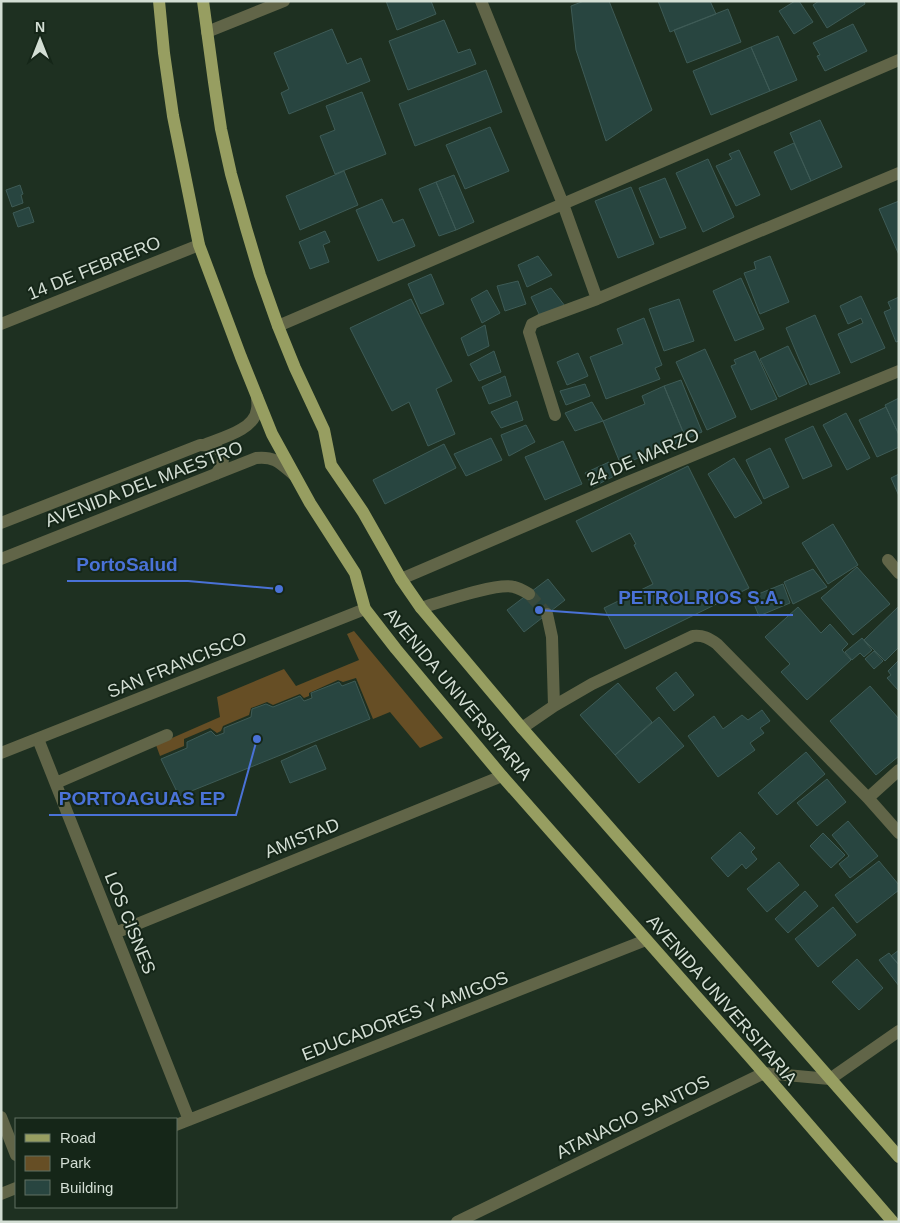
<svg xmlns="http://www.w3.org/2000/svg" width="900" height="1223" viewBox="0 0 900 1223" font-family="Helvetica,sans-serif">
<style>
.green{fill:#664e25}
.building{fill:#284540;stroke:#3e5b56}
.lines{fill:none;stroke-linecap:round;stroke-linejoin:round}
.minor-tunnel{stroke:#394a3c;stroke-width:12;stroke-dasharray:12 6;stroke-linecap:butt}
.minor{stroke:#616548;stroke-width:12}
.major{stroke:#979e61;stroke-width:12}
.labels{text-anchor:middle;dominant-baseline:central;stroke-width:4;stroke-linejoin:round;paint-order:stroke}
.street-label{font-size:18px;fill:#d3ded4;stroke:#152618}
.leader{fill:none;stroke:#4a72d7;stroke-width:2}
.callout-dot{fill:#4a72d7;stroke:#152618;stroke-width:2}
.callout-label{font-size:19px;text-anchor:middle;font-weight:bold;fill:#4a72d7;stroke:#152618;stroke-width:4;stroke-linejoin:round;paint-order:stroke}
</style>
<rect width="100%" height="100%" fill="#1e3021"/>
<path class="green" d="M 354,631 L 443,738 L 420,748 L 390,712 L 373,719 L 356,678 L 343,682 L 338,680 L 309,693 L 309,696 L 304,698 L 300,694 L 273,705 L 267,702 L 251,708 L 249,715 L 223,726 L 221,731 L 217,733 L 210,728 L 184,739 L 184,746 L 160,756 L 156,745 L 220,717 L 217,697 L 284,669 L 296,686 L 359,660 L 347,634 Z"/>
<path class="building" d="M 386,1 L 431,1 L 436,14 L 397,30 Z
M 584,1 L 609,1 L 652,110 L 606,141 L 576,50 L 571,6 Z
M 658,1 L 710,1 L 716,14 L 670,32 Z
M 795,1 L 799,1 L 813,22 L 794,34 L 779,11 Z
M 819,1 L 864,1 L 865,4 L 827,28 L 813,5 Z
M 728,9 L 741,42 L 687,63 L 674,30 Z
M 444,20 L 458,53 L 470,49 L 476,64 L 408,90 L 389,41 Z
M 853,24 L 867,51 L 825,71 L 817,56 L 820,55 L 813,43 Z
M 332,29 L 347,64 L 361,58 L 370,81 L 289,114 L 281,93 L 289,89 L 274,53 Z
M 778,36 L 797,80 L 770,91 L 751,47 Z
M 751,47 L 770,91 L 711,115 L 693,71 Z
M 486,70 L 502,112 L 415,146 L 399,104 Z
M 362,92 L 386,154 L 335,174 L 320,136 L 335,130 L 326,106 Z
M 820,120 L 842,167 L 811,181 L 790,133 Z
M 490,127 L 509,171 L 465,189 L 446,145 Z
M 794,143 L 811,181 L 791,190 L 774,152 Z
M 739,150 L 760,195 L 736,206 L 716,166 L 732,159 L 729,154 Z
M 708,159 L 734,217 L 703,232 L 676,173 Z
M 344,171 L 358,205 L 300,230 L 286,196 Z
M 454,175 L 474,222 L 456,230 L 436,182 Z
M 665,178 L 686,228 L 660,238 L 639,188 Z
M 436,182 L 456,230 L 439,236 L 419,189 Z
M 20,185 L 23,194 L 21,195 L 23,203 L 12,207 L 6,190 Z
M 631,187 L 654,244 L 618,258 L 595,201 Z
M 382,199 L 393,223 L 403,219 L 415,246 L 378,261 L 356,210 Z
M 899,201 L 899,255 L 879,209 Z
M 29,207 L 34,222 L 18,227 L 13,213 Z
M 325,231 L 330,242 L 323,245 L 329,262 L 310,269 L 299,242 Z
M 538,256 L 552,275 L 527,287 L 518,265 Z
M 770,256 L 789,302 L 760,314 L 744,273 L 756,269 L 754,262 Z
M 431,274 L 444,304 L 421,314 L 408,284 Z
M 741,278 L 764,329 L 735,341 L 713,291 Z
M 518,281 L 526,304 L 505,311 L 497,286 Z
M 551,288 L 565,306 L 540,316 L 531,297 Z
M 487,290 L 500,313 L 482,323 L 471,299 Z
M 861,296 L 885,348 L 851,363 L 838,334 L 863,323 L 861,318 L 848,324 L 840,306 Z
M 899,297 L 899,341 L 896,342 L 884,312 L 891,309 L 888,302 Z
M 411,299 L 452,381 L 436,389 L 455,434 L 428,446 L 409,402 L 392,411 L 350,328 Z
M 679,299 L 694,341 L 664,351 L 649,309 Z
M 815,315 L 840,373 L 810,385 L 786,328 Z
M 644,318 L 662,365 L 655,368 L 660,379 L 606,399 L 590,357 L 623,344 L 617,329 Z
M 485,325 L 489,346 L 468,356 L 461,338 Z
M 788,346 L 807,384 L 779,397 L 760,359 Z
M 705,349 L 736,417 L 707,430 L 676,362 Z
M 494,351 L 501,372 L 479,381 L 470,364 Z
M 755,351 L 777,399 L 751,410 L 731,366 L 736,364 L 734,360 Z
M 578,353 L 588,376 L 567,385 L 557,362 Z
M 505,376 L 511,396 L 489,404 L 482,387 Z
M 681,380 L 702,432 L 686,439 L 664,386 Z
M 585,384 L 590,396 L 566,405 L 560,391 Z
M 664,386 L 686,439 L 621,465 L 603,421 L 645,404 L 642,396 Z
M 899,398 L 899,435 L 885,405 Z
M 517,401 L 523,420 L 501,428 L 491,412 Z
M 592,402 L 603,421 L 575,431 L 565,413 Z
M 886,407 L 899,435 L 899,447 L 877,457 L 859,420 Z
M 846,413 L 870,458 L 847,470 L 823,425 Z
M 526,425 L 535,442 L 509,456 L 501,435 Z
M 813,426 L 832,466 L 803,479 L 785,439 Z
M 491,438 L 502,460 L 466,476 L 454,454 Z
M 563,441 L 582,484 L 545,500 L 525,457 Z
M 444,444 L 456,468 L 385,504 L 373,480 Z
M 770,448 L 789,487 L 764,499 L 746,460 Z
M 734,458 L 762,503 L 735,518 L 708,474 Z
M 609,462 L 616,475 L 593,487 L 585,473 Z
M 688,466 L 749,588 L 625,649 L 604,608 L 653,584 L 634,545 L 636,544 L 630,533 L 592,552 L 576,521 Z
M 899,474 L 899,496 L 891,478 Z
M 833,524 L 858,565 L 828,584 L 802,543 Z
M 857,567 L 890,604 L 853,635 L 821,598 Z
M 813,569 L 827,587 L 793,604 L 784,582 Z
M 548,579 L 565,600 L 524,632 L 507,610 Z
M 783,584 L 790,603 L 759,616 L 751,597 Z
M 899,606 L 899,647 L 885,661 L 864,640 Z
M 798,607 L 821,633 L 830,624 L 848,644 L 842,650 L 851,660 L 807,700 L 781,672 L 790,664 L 765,637 Z
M 862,638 L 872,650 L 864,657 L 860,653 L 852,660 L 845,652 Z
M 874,651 L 883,661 L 874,669 L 865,659 Z
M 899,660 L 899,691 L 887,678 L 891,675 L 888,671 Z
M 676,672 L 694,695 L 674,711 L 656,688 Z
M 355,681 L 370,719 L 179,796 L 161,759 L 187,748 L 187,742 L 211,731 L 216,736 L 224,733 L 224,728 L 251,717 L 252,709 L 266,704 L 273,707 L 300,696 L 304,701 L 312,698 L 311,693 L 339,682 L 342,686 Z
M 618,683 L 652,722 L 615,755 L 580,715 Z
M 870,686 L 899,719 L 899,756 L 876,775 L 830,721 Z
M 762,710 L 770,721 L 760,728 L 764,733 L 750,743 L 755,750 L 718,777 L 688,736 L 714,716 L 723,729 L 742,715 L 748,720 Z
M 659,717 L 684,746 L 639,783 L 615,755 Z
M 316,745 L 326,769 L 290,783 L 281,761 Z
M 806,752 L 825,774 L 777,815 L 758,793 Z
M 827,779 L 846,802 L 817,826 L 797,803 Z
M 848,821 L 878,856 L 850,878 L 839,864 L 849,856 L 832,835 Z
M 740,832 L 755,848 L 751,852 L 757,859 L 746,869 L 742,864 L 728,877 L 711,858 Z
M 823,833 L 845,855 L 831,868 L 810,846 Z
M 879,861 L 899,885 L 899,890 L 857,923 L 835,895 Z
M 779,862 L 799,885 L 767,912 L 747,889 Z
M 805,891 L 818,906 L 788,933 L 775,919 Z
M 833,907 L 856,935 L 818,967 L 795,939 Z
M 899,950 L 899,965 L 891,956 Z
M 889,953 L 899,965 L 899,986 L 879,960 Z
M 857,959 L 883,988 L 859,1010 L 832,982 Z"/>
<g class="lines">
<path class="minor-tunnel" d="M 529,594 L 547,614"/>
<path class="minor" d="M 481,1 L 563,204 L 597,299
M 207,32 L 284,1
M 1,324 L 199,245
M 278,326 L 899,60
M 555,415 L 529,332 L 532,324 L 540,320 L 597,299 L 899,173
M 202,445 C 207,446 214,446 218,449 C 227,456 222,467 216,474
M 1,523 L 200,445 L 204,445 C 221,438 255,430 257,409 C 258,405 257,401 257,397
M 1,559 L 256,458 C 275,456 280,463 294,475
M 888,560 L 899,573
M 401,579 L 623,484 L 899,371
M 421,608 C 441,602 497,582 514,587 C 519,588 524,591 529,594
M 547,614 L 552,637 L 554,706
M 522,728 L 554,706 L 592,684 L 693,636 C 703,635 709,638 717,644 L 868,798 L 899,833
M 38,739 L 189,1120
M 1,753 L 365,609
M 56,783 L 167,735
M 868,798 L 899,770
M 115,933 L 502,776
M 1,1117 L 16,1155
M 176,1125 L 646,940
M 1,1194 L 16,1188
M 457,1222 L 764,1073 L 830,1079 L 899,1031"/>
<path class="major" d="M 159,1 L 164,53 L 173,116 L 199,245 L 241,357 L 272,434 L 310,503 L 355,573 L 365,609 L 396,649 L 502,776 L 764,1073 L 893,1222
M 203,1 L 214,82 L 221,129 L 231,174 L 246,228 L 260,275 L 278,326 L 295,368 L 324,430 L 331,465 L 363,512 L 401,579 L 421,608 L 522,728 L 899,1157"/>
</g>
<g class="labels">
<g class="street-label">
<text transform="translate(94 268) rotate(-22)">14 DE FEBRERO</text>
<text transform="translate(643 457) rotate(-23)">24 DE MARZO</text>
<text transform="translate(144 484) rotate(-21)">AVENIDA DEL MAESTRO</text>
<text transform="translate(177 665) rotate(-22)">SAN FRANCISCO</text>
<text transform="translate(458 694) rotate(50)">AVENIDA UNIVERSITARIA</text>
<text transform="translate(302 838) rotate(-22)">AMISTAD</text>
<text transform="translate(130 923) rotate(68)">LOS CISNES</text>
<text transform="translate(722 1000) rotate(49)">AVENIDA UNIVERSITARIA</text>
<text transform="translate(405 1016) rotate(-21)">EDUCADORES Y AMIGOS</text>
<text transform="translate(633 1117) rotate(-26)">ATANACIO SANTOS</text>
</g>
</g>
<path class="leader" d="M279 589L188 581H67M539 610L608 615H793M257 739L236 815H49"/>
<g class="callout-dot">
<circle cx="279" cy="589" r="5"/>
<circle cx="539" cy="610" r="5"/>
<circle cx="257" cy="739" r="5"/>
</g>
<g class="callout-label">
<text x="127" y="571">PortoSalud</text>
<text x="701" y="604">PETROLRIOS S.A.</text>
<text x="142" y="805">PORTOAGUAS EP</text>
</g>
<rect width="900" height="1223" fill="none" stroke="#d3ded4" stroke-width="5"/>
<rect x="15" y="1118" width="162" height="90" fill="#152618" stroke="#617063"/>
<rect x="25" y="1134" width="25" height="8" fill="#979e61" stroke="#617063"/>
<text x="60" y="1143" font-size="15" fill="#d3ded4">Road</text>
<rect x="25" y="1156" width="25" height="15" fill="#664e25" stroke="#617063"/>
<text x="60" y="1168" font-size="15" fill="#d3ded4">Park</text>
<rect x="25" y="1180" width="25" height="15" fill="#284540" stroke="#617063"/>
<text x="60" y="1193" font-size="15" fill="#d3ded4">Building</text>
<g transform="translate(40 40)" stroke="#152618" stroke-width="4" paint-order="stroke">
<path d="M0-4L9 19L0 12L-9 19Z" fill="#d3ded4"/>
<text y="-8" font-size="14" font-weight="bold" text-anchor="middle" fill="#d3ded4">N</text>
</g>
</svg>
